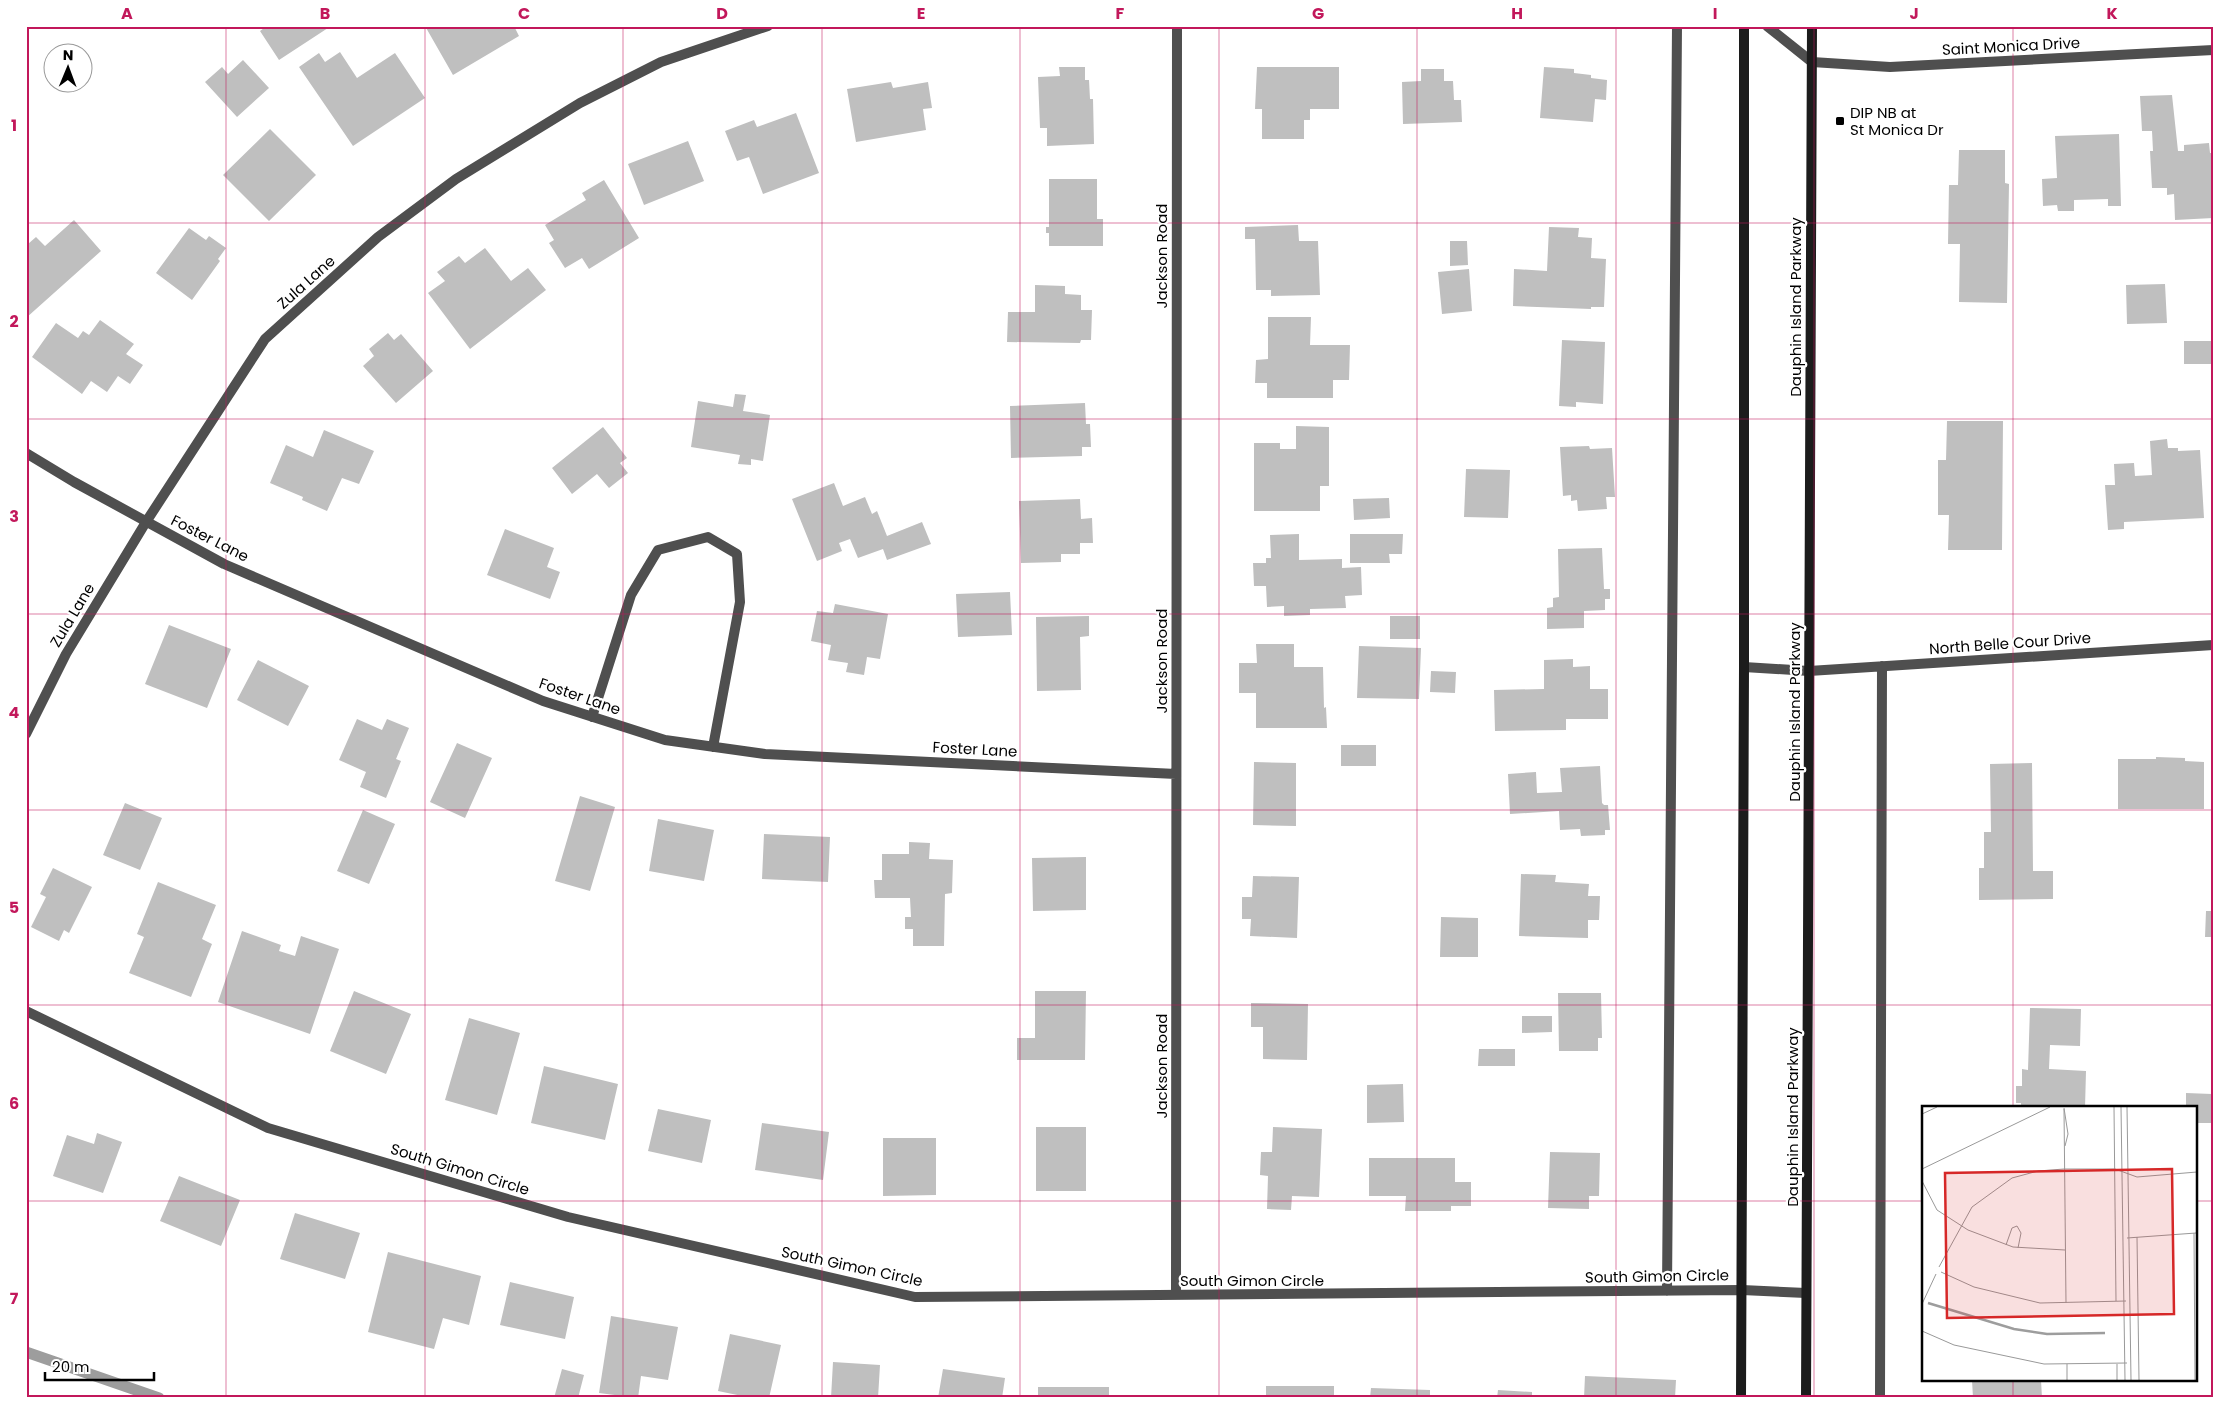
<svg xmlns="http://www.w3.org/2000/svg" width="2239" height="1424" viewBox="0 0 2239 1424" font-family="Poppins,sans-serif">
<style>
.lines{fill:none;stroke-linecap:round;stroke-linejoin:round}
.stream{stroke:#9d9d9d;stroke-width:11}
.building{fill:#bfbfbf}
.minor{stroke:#4f4f4f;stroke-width:10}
.secondary{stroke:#1c1c1c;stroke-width:10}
.grid{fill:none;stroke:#c2185b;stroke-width:1;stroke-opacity:0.55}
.poi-dot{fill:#000;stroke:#fff;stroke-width:2}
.labels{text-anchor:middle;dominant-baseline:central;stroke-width:4.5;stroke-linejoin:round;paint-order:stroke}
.street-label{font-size:15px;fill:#000;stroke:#fff}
.poi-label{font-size:15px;fill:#000;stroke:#fff;text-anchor:start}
.inset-river{fill:none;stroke:#9d9d9d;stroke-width:2.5}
.inset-road{fill:none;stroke:#999;stroke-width:1}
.view{fill:#d62828;fill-opacity:0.15;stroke:#d62828;stroke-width:2.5}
.inset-edge{fill:none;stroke:#000;stroke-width:2.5}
.neatline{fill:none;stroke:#c2185b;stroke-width:2}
.grid-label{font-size:16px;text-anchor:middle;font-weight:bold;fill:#c2185b}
</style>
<rect width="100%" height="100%" fill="#fff"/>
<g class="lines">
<path class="stream" d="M 26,1352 L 159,1398"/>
</g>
<path class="building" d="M 267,26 L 331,26 L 279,60 L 260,31 Z
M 425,26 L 514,26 L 519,36 L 453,75 Z
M 340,52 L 357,78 L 395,53 L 425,98 L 353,146 L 299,67 L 319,53 L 325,62 Z
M 243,60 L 269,88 L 237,117 L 205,82 L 222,67 L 228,74 Z
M 1059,67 L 1085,67 L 1085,80 L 1089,80 L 1090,99 L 1093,99 L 1094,144 L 1047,146 L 1047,128 L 1040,128 L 1038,77 L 1060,76 Z
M 1257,67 L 1339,67 L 1339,109 L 1310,109 L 1310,120 L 1304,120 L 1304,139 L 1262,139 L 1262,109 L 1255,109 Z
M 1544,67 L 1574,69 L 1574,73 L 1591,75 L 1591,78 L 1607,80 L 1606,100 L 1595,99 L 1593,122 L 1540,118 Z
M 1421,69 L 1444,69 L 1444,81 L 1453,81 L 1454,100 L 1461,100 L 1462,122 L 1403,124 L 1402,82 L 1421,81 Z
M 891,82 L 893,88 L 928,82 L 932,108 L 923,109 L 926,130 L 856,142 L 847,89 Z
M 2172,95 L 2178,151 L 2184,151 L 2184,145 L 2209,143 L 2210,153 L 2213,153 L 2213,218 L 2175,220 L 2174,194 L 2167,195 L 2167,188 L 2152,188 L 2150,151 L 2153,151 L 2152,131 L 2142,131 L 2140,96 Z
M 796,113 L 819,173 L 763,194 L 749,157 L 737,161 L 725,131 L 754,120 L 757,127 Z
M 270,129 L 316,175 L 269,221 L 223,175 Z
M 2119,134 L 2121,206 L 2108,206 L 2108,199 L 2074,200 L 2074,211 L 2058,211 L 2057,205 L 2043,206 L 2042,179 L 2057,178 L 2055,136 Z
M 688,141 L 704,181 L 644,205 L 628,164 Z
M 1959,150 L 2005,150 L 2005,183 L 2009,184 L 2007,303 L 1959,302 L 1960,244 L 1948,244 L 1949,185 L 1958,185 Z
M 1049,179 L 1097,179 L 1097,219 L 1103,219 L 1103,246 L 1049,246 L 1049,233 L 1046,233 L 1046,227 L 1049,227 Z
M 604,180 L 639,238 L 589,269 L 582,258 L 565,268 L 549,243 L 554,240 L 545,225 L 586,200 L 582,193 Z
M 74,220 L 101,251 L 26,318 L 26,242 L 28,244 L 36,237 L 45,246 Z
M 1298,225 L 1299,241 L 1318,241 L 1320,295 L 1271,296 L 1271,290 L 1256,290 L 1255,239 L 1245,239 L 1245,227 Z
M 1549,227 L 1579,228 L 1578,237 L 1592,238 L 1591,258 L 1606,259 L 1604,307 L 1591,307 L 1591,309 L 1513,306 L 1514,269 L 1547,271 Z
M 189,228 L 206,240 L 209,236 L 226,248 L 218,259 L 220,261 L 192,300 L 156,273 Z
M 1450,241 L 1467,241 L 1468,265 L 1450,266 Z
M 485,248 L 511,281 L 528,268 L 546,290 L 470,349 L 428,293 L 445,281 L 437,272 L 459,256 L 465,263 Z
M 1469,269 L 1472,311 L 1442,314 L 1438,272 Z
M 2165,284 L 2167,323 L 2127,324 L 2126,285 Z
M 1035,285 L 1065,286 L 1065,294 L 1081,295 L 1081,310 L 1092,310 L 1091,340 L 1081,340 L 1080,343 L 1007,342 L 1008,312 L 1035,312 Z
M 1268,317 L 1311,317 L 1310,345 L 1350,345 L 1349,380 L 1333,380 L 1333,398 L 1267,398 L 1267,383 L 1255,383 L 1256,360 L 1268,359 Z
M 100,320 L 134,344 L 126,354 L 143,365 L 130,384 L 118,376 L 107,392 L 91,381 L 82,394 L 32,357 L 56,323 L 78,338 L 83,331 L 89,335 Z
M 388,333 L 394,340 L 401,334 L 433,371 L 396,403 L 363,366 L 374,356 L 369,349 Z
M 1562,340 L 1605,342 L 1603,404 L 1576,402 L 1576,407 L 1559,406 Z
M 2184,341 L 2213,341 L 2213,364 L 2184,364 Z
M 735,394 L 746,395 L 743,411 L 770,415 L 763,461 L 751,459 L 751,465 L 738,464 L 740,455 L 691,447 L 698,401 L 733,407 Z
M 1085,403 L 1086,424 L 1090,424 L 1091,447 L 1082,447 L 1082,456 L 1011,458 L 1010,406 Z
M 1947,421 L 2003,421 L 2002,550 L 1948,550 L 1949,515 L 1938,515 L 1938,460 L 1946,460 Z
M 1296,426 L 1329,427 L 1329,486 L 1320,486 L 1320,511 L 1254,511 L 1254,443 L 1280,443 L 1280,449 L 1296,449 Z
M 603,427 L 627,458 L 620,463 L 628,473 L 609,488 L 597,474 L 572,494 L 552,468 Z
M 324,430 L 374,451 L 359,484 L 342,478 L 327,511 L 302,500 L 303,497 L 270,483 L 286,445 L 313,457 Z
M 2167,439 L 2168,448 L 2178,448 L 2178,451 L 2200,450 L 2204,518 L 2124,522 L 2124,529 L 2108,530 L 2105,485 L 2115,485 L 2114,464 L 2134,463 L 2135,476 L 2152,475 L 2150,441 Z
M 1589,446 L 1590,449 L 1612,448 L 1615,497 L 1606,497 L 1607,509 L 1578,511 L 1577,500 L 1571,501 L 1571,495 L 1563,496 L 1560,447 Z
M 1466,469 L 1510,470 L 1508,518 L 1464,517 Z
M 834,483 L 843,506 L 865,497 L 872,514 L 877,511 L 887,536 L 922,522 L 931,544 L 887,560 L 883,549 L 858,558 L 850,539 L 839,543 L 842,551 L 817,561 L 792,499 Z
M 1389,498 L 1390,518 L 1354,520 L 1353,499 Z
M 1080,499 L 1081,519 L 1092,518 L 1093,543 L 1080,543 L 1080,554 L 1061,554 L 1061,562 L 1021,563 L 1019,501 Z
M 505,529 L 554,548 L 547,567 L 560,572 L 550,599 L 487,575 Z
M 1299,534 L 1299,560 L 1342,559 L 1342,568 L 1361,567 L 1362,595 L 1345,596 L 1346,608 L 1310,609 L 1310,615 L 1284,616 L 1284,606 L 1267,607 L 1266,586 L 1254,586 L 1253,563 L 1266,563 L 1266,558 L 1271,558 L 1270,535 Z
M 1350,534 L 1403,534 L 1402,554 L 1389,554 L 1390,563 L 1350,563 Z
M 1602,548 L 1604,589 L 1610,589 L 1610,599 L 1605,599 L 1605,610 L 1584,611 L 1584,628 L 1547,629 L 1547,608 L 1553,607 L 1553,598 L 1559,597 L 1558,549 Z
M 1010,592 L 1012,635 L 958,637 L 956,594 Z
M 835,604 L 888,614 L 880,659 L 867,657 L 864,675 L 846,672 L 848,663 L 828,660 L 831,645 L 811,641 L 817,611 L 833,613 Z
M 1089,616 L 1089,636 L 1080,637 L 1081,690 L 1037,691 L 1036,617 Z
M 1390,616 L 1420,616 L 1420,639 L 1390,639 Z
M 169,625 L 231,649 L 207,708 L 145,684 Z
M 1256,644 L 1294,644 L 1294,667 L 1323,667 L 1324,708 L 1326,707 L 1327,728 L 1256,728 L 1256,693 L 1239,693 L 1239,663 L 1257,663 Z
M 1359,646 L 1421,648 L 1419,699 L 1357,698 Z
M 1573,659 L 1573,667 L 1590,666 L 1590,689 L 1608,689 L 1608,719 L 1566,719 L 1566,730 L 1495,731 L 1494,690 L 1544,689 L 1544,660 Z
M 258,660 L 309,686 L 288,726 L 237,700 Z
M 1431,671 L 1456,672 L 1455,693 L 1430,692 Z
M 357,719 L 382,730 L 387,719 L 409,728 L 396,759 L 401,761 L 386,798 L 360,787 L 366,772 L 339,760 Z
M 457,743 L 492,758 L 465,818 L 430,802 Z
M 1341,745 L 1376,745 L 1376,766 L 1341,766 Z
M 2156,757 L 2185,758 L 2185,761 L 2204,762 L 2204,809 L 2118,809 L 2118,759 L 2156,759 Z
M 1254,762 L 1296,763 L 1296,826 L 1253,825 Z
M 2032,763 L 2033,871 L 2053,871 L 2053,899 L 1979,900 L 1979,868 L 1984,868 L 1984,832 L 1991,832 L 1990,764 Z
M 1600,766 L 1602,803 L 1604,805 L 1608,805 L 1610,830 L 1605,830 L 1605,835 L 1581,836 L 1580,829 L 1560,830 L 1559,811 L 1510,814 L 1508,774 L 1536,772 L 1537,793 L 1562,792 L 1560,768 Z
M 580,796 L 615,807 L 590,891 L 555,881 Z
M 125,803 L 162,818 L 140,870 L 103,855 Z
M 363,810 L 395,824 L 369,884 L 337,871 Z
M 658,819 L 714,830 L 704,881 L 649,871 Z
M 764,834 L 830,837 L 828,882 L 762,879 Z
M 909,842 L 930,843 L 929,859 L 953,860 L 952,893 L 945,894 L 944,946 L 913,946 L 913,929 L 905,929 L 905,917 L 911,917 L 910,898 L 875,898 L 874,880 L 882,880 L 882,854 L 909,854 Z
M 1086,857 L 1086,910 L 1033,911 L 1032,858 Z
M 53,868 L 92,887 L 69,933 L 64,930 L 59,941 L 31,927 L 46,897 L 40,894 Z
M 1521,874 L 1556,875 L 1555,882 L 1589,884 L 1588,896 L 1600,896 L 1599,920 L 1588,920 L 1588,938 L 1519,936 Z
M 1253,876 L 1299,877 L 1297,938 L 1250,936 L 1251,919 L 1242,919 L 1242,897 L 1252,897 Z
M 158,882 L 216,905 L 202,939 L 212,944 L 191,997 L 129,973 L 144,937 L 137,934 Z
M 2206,911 L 2213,911 L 2213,937 L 2205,937 Z
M 1441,917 L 1478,918 L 1478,957 L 1440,957 Z
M 242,931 L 281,945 L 279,951 L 295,956 L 301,936 L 339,949 L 310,1034 L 218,1002 Z
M 354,991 L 411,1014 L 386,1074 L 330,1051 Z
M 1035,991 L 1086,991 L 1085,1060 L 1017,1060 L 1017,1038 L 1035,1038 Z
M 1558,993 L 1601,993 L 1602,1038 L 1598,1038 L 1598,1051 L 1559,1051 Z
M 1251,1003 L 1308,1004 L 1307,1060 L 1263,1059 L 1263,1027 L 1251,1027 Z
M 2030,1008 L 2081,1009 L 2080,1046 L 2050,1045 L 2049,1069 L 2086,1071 L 2085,1108 L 2021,1108 L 2021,1103 L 2016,1103 L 2016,1086 L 2022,1086 L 2022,1069 L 2028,1070 Z
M 1522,1016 L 1552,1016 L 1552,1032 L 1522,1033 Z
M 469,1018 L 520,1033 L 497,1115 L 445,1100 Z
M 1479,1049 L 1515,1049 L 1515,1066 L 1478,1066 Z
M 544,1066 L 618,1084 L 605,1140 L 531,1123 Z
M 1403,1084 L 1404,1122 L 1367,1123 L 1367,1085 Z
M 2186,1093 L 2212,1094 L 2211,1123 L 2195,1123 L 2195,1108 L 2186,1108 Z
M 658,1109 L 711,1120 L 702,1163 L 648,1151 Z
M 762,1123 L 829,1132 L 823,1180 L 755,1170 Z
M 1036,1127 L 1086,1127 L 1086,1191 L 1036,1191 Z
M 1273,1127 L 1322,1129 L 1319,1197 L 1292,1196 L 1291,1210 L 1267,1209 L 1268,1176 L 1260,1175 L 1261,1152 L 1272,1152 Z
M 97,1133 L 122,1142 L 103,1193 L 53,1176 L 67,1135 L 94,1144 Z
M 883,1138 L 936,1138 L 936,1195 L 883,1196 Z
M 1550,1152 L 1600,1153 L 1599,1196 L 1589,1196 L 1589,1209 L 1548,1208 Z
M 1369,1158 L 1455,1158 L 1455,1182 L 1471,1182 L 1471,1206 L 1451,1206 L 1451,1211 L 1405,1211 L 1406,1196 L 1369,1196 Z
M 179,1176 L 240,1200 L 221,1246 L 160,1221 Z
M 295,1213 L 360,1233 L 345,1279 L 280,1259 Z
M 388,1252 L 481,1276 L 469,1325 L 443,1318 L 434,1349 L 368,1332 Z
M 510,1282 L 574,1297 L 565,1339 L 500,1325 Z
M 611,1316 L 678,1327 L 668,1380 L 641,1376 L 638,1398 L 599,1393 Z
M 730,1334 L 781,1345 L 769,1398 L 752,1398 L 718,1391 Z
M 833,1362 L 880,1365 L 878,1398 L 831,1398 Z
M 562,1369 L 584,1375 L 578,1398 L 554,1398 Z
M 943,1369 L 1005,1378 L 1002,1398 L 938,1398 Z
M 1585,1376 L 1676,1380 L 1675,1398 L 1584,1398 Z
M 1972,1380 L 2041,1380 L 2042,1398 L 1973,1398 Z
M 1266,1386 L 1334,1386 L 1334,1398 L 1266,1398 Z
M 1038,1387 L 1109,1387 L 1109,1398 L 1038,1398 Z
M 1371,1388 L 1430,1390 L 1430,1398 L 1370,1398 Z
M 1498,1390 L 1532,1392 L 1532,1398 L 1497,1398 Z"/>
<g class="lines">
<path class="minor" d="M 1767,26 L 1812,62 L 1890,67 L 2213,50
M 26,453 L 74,482 L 224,564 L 543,701 L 665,740 L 765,754 L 1176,774
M 1744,667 L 1809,671 L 2213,645
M 592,717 L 631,595 L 658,550 L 708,537 L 737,554 L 740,602 L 713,747
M 26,734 L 66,654 L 146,522 L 265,339 L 378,237 L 456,179 L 580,103 L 661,62 L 768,26
M 26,1011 L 268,1128 L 568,1217 L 915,1297 L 1742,1290 L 1806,1293
M 1667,1291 L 1677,26
M 1176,1295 L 1177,26
M 1880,1398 L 1882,666"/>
<path class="secondary" d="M 1741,1398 L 1744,667 L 1744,26
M 1806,1398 L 1812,26"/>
</g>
<path class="grid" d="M 226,26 L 226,1398M 425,26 L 425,1398M 623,26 L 623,1398M 822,26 L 822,1398M 1020,26 L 1020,1398M 1219,26 L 1219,1398M 1417,26 L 1417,1398M 1616,26 L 1616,1398M 1814,26 L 1814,1398M 2013,26 L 2013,1108M 26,223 L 2213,223M 26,419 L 2213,419M 26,614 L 2213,614M 26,810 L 2213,810M 26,1005 L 2213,1005M 26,1201 L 1923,1201M 2195,1201 L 2213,1201M 2013,1380 L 2013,1398"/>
<rect class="poi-dot" x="1835" y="116" width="10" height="10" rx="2.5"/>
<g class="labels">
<g class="street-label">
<text transform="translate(2011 46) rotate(-3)">Saint Monica Drive</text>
<text transform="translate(1161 256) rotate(-90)">Jackson Road</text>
<text transform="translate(306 282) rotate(-42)">Zula Lane</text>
<text transform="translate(1795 307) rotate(-90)">Dauphin Island Parkway</text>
<text transform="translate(210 538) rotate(27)">Foster Lane</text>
<text transform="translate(72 615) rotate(-59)">Zula Lane</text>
<text transform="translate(2010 643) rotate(-4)">North Belle Cour Drive</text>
<text transform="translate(1161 661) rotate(-90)">Jackson Road</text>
<text transform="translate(580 696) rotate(19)">Foster Lane</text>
<text transform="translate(1794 712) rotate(-90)">Dauphin Island Parkway</text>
<text transform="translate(975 749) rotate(3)">Foster Lane</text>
<text transform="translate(1161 1066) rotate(-90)">Jackson Road</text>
<text transform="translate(1792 1117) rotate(-90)">Dauphin Island Parkway</text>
<text transform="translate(460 1169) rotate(17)">South Gimon Circle</text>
<text transform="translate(852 1266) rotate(12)">South Gimon Circle</text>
<text transform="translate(1657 1276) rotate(-1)">South Gimon Circle</text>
<text x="1252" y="1280">South Gimon Circle</text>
</g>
<g class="poi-label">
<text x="1850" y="112">DIP NB at<tspan x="1850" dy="17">St Monica Dr</tspan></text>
</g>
</g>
<g transform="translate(1922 1106)">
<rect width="275" height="275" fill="#fff"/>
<path class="inset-river" d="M 6,197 L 92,223 L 125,228 L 183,227"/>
<path class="inset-road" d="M 192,1 L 194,195M 199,1 L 203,274M 205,1 L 209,274M 142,2 L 146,28 L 143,40M 142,3 L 144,197M 0,8 L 15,1M 0,63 L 128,1M 0,75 L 15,104 L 46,124 L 91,141 L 143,144M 272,127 L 273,274M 215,131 L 217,274M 205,132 L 274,127M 84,139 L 90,122 L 95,120 L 99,127 L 96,142M 17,161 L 50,101 L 90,72 L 116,65 L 142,63 L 193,63 L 215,71 L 275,66M 19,166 L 52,181 L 118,197 L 204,195M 0,198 L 14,168M 0,225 L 32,239 L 122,258 L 205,257M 145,258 L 145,274M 195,258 L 195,274"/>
<path class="view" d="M 250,63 L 252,208 L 25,212 L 23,67 Z"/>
<rect width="275" height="275" class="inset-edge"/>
</g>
<rect width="2239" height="1424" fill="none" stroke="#ffffff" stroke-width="55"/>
<g transform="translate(68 68) rotate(1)"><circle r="24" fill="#ffffff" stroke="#999999"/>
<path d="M0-4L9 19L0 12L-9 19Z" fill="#000000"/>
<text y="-8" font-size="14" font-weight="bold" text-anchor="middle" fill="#000000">N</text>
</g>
<path d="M45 1372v8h109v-8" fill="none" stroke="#000000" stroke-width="2.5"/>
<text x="52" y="1372" font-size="15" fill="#000000" stroke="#ffffff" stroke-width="4" paint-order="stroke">20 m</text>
<rect x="28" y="28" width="2184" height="1368" class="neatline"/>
<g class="grid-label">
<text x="127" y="19">A</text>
<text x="325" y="19">B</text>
<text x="524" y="19">C</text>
<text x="722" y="19">D</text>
<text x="921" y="19">E</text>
<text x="1120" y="19">F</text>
<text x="1318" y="19">G</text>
<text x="1517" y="19">H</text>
<text x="1715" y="19">I</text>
<text x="1914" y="19">J</text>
<text x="2112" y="19">K</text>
<text x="14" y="131">1</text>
<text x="14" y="327">2</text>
<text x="14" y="522">3</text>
<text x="14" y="718">4</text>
<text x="14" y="913">5</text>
<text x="14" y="1109">6</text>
<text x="14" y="1304">7</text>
</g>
</svg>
